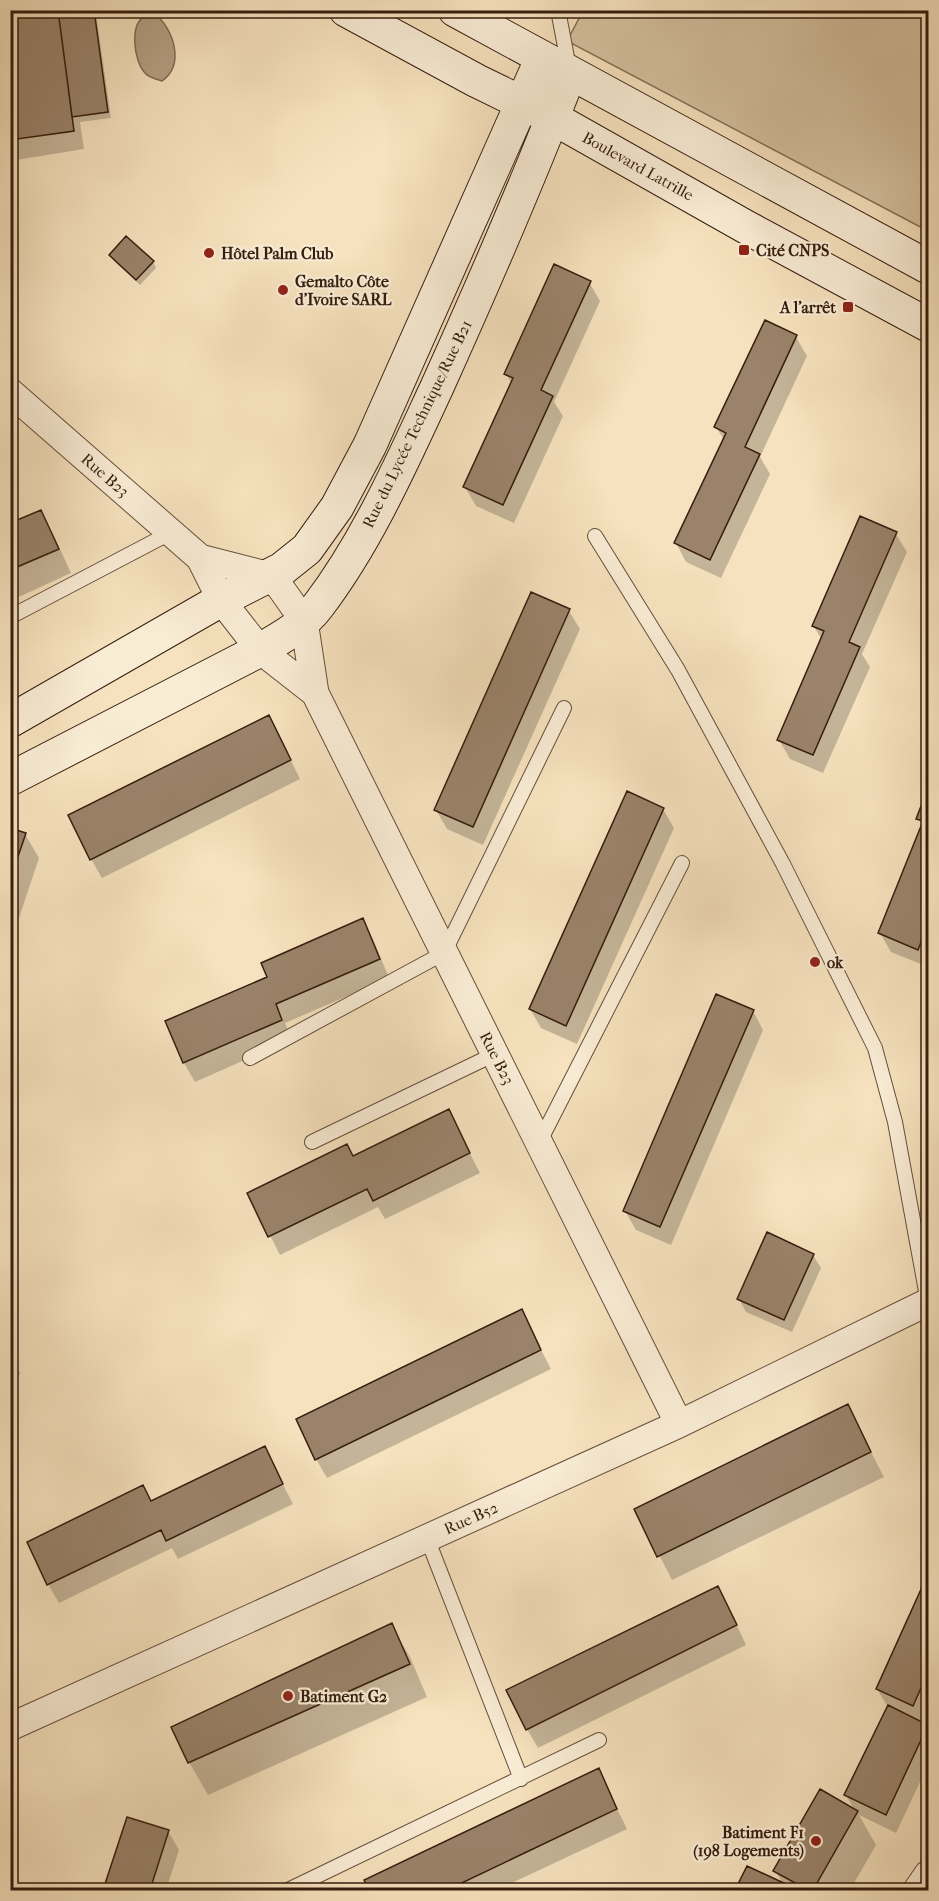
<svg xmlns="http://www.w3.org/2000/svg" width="939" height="1901" viewBox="0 0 939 1901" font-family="'IM FELL French Canon',serif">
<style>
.green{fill:#d5c1a0;stroke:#866f57;stroke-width:1.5}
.water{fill:#b59f82;stroke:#826b54;stroke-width:1.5}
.shadow{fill:#0003}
.building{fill:#9a836a;stroke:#361d0e;stroke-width:1.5}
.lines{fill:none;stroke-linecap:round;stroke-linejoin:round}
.lane-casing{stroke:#664e3a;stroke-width:16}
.street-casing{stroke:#664e3a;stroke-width:29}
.secondary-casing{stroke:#361d0e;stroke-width:35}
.lane{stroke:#f9ecd5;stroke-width:14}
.street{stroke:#f9ecd5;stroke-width:27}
.secondary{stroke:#f9ecd5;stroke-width:33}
.poi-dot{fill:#8f2418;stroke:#f9ecd5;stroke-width:2}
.labels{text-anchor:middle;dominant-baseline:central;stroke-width:4.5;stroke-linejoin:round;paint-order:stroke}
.street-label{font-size:16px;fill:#361d0e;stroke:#f9ecd5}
.poi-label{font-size:16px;font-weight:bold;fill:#361d0e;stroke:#f9ecd5;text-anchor:start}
</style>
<rect width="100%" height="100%" fill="#f6e2be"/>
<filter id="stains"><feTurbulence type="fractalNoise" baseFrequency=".00333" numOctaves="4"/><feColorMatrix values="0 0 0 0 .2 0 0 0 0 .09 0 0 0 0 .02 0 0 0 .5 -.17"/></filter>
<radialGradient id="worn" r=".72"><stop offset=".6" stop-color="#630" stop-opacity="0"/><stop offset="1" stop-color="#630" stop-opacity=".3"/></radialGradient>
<path class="green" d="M 583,11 L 928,11 L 928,231 L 567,41 Z"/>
<path class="water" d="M 155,14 C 174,29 185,65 162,81 C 156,79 149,78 145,73 C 134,62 129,24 145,16 C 147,15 153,15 155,14 Z"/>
<path class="shadow" d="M 33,10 L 114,10 L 96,13 L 111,118 L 80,122 L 84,149 L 10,161 L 10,13 Z
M 111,255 L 153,262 L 156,268 L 140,285 L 114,261 Z
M 589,282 L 600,301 L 554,402 L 563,416 L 514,523 L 476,506 L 465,487 L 512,384 L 506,374 Z
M 766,322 L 796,337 L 807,356 L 760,457 L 770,474 L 721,578 L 686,562 L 676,543 L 724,440 L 716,427 Z
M 40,512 L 54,536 L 71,573 L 10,601 L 10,525 Z
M 896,534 L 907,552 L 862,654 L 870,667 L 823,773 L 790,759 L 779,740 L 822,640 L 813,625 Z
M 532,594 L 569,611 L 580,629 L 483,845 L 447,829 L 436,810 Z
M 279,736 L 300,779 L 102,878 L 91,859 Z
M 928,792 L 928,967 L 891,952 L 880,933 L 923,827 L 918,818 Z
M 663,809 L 674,828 L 577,1044 L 541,1028 L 530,1009 Z
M 10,829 L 25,834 L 39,858 L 10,945 Z
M 362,920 L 373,939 L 389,978 L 285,1023 L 292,1039 L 195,1082 L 184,1063 L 167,1022 L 269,978 Z
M 753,1011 L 763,1030 L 671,1245 L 636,1230 L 625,1211 Z
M 448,1111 L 480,1173 L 385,1219 L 378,1207 L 280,1255 L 249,1194 L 353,1158 Z
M 813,1255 L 821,1268 L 792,1332 L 746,1312 L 739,1299 Z
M 521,1311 L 551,1369 L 327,1478 L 316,1459 Z
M 10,1357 L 20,1373 L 10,1399 Z
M 847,1406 L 884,1477 L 672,1580 L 636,1510 Z
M 264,1448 L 293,1504 L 178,1559 L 172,1548 L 59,1603 L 48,1584 L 151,1503 Z
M 927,1578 L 928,1713 L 924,1723 L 928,1727 L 928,1765 L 896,1833 L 859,1815 L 876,1845 L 850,1890 L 737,1890 L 748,1868 L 783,1884 L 775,1870 L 855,1811 L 846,1795 L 888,1707 L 877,1689 Z
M 728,1606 L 746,1645 L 538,1748 L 527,1729 Z
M 391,1625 L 410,1657 L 427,1697 L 208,1795 L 189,1762 Z
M 598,1770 L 627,1829 L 497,1890 L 371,1890 L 366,1881 Z
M 128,1819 L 168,1831 L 179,1850 L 166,1890 L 105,1890 Z"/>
<path class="building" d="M 25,10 L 58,10 L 74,131 L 10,140 L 10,12 Z
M 58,10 L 94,10 L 108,112 L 72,117 Z
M 126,236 L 154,261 L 136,280 L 109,255 Z
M 554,264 L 591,281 L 541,390 L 553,396 L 503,505 L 463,487 L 513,378 L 504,374 Z
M 765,320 L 797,335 L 745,447 L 760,454 L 710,560 L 674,543 L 726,433 L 714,427 Z
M 41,510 L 59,549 L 10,570 L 10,523 Z
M 860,516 L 897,532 L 849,642 L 860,647 L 813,755 L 777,740 L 824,631 L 812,626 Z
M 531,592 L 570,609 L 473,827 L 434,810 Z
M 269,715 L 291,760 L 90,860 L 68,815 Z
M 928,788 L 928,924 L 918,950 L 878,933 L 923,821 L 916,819 Z
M 627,791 L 664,808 L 566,1026 L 529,1009 Z
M 10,828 L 26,833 L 10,880 Z
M 363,918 L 380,959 L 276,1004 L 282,1020 L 183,1063 L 165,1021 L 267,977 L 261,963 Z
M 716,994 L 754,1010 L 660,1227 L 623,1211 Z
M 449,1109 L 470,1153 L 373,1201 L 367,1189 L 268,1237 L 247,1193 L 347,1144 L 353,1156 Z
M 767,1232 L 814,1254 L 784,1320 L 737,1299 Z
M 522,1309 L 541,1350 L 315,1460 L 296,1419 Z
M 848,1404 L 871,1452 L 657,1557 L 634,1509 Z
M 265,1446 L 283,1484 L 166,1541 L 161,1530 L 47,1585 L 27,1542 L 143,1485 L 151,1501 Z
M 927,1576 L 928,1577 L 928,1672 L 913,1706 L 876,1689 Z
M 718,1586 L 737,1625 L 526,1730 L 506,1690 Z
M 392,1623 L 410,1664 L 188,1763 L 171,1727 Z
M 888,1705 L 928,1725 L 886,1815 L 844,1795 Z
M 599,1768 L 617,1809 L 447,1890 L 369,1890 L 364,1880 Z
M 820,1789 L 858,1811 L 813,1890 L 808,1890 L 773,1871 Z
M 127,1817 L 169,1830 L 150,1890 L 103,1890 Z
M 747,1866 L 788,1885 L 786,1890 L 735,1890 Z"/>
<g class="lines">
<g class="lane-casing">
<path id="lane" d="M 558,10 L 569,68
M 595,536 L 678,670 L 783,864 L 875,1048 L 895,1122 L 928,1302
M 10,617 L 172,532
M 250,1058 L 444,953 L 564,708
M 312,1142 L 495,1054
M 539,1143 L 682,863
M 427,1538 L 521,1779
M 288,1890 L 599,1740"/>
</g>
<g class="street-casing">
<path id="street" d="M 10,392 L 200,558 L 221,600 L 260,650 L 315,693
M 200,558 L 270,576 L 280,587 L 304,621 L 315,693 L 679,1424
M 10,1727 L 679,1424 L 928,1302
M 917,1890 L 928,1874"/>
</g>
<g class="secondary-casing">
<path id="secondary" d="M 346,10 L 477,81 L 553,118 L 746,227 L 928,325
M 455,10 L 928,267
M 10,721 L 221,600 L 282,569 L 307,549 L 337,507 L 370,445 L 542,58
M 10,779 L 260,650 C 281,638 303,626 318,606 C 368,540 402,462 437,387 C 484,283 529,179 570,73"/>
</g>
<use href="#lane" class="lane"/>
<use href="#street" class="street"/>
<use href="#secondary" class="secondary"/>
</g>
<g class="poi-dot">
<rect x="738" y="244" width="12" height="12" rx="3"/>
<circle cx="209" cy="253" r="6"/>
<circle cx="283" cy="290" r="6"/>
<rect x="842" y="301" width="12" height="12" rx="3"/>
<circle cx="815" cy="962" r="6"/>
<circle cx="288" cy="1696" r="6"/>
<circle cx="816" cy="1841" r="6"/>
</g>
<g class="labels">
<g class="street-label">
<text transform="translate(638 166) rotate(29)">Boulevard Latrille</text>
<text transform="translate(417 424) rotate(-64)">Rue du Lycée Technique/Rue B21</text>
<text transform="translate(105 475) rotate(41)">Rue B23</text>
<text transform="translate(497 1058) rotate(63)">Rue B23</text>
<text transform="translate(471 1518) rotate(-24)">Rue B52</text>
</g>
<g class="poi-label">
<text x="756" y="250">Cité CNPS</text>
<text x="221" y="253">Hôtel Palm Club</text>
<text x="295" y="281">Gemalto Côte<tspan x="295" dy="18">d’Ivoire SARL</tspan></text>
<text x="836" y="307" text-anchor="end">A l'arrêt</text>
<text x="827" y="962">ok</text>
<text x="300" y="1696">Batiment G2</text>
<text x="804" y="1832" text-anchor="end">Batiment F1<tspan x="804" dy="18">(198 Logements)</tspan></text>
</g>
</g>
<rect width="939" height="1901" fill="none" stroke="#f6e2be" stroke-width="36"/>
<rect x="12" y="12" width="915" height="1877" fill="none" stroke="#361d0e" stroke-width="3"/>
<rect x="18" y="18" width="903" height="1865" fill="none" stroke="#361d0e" stroke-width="1.5"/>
<rect width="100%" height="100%" filter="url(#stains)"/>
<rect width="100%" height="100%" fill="url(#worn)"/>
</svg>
